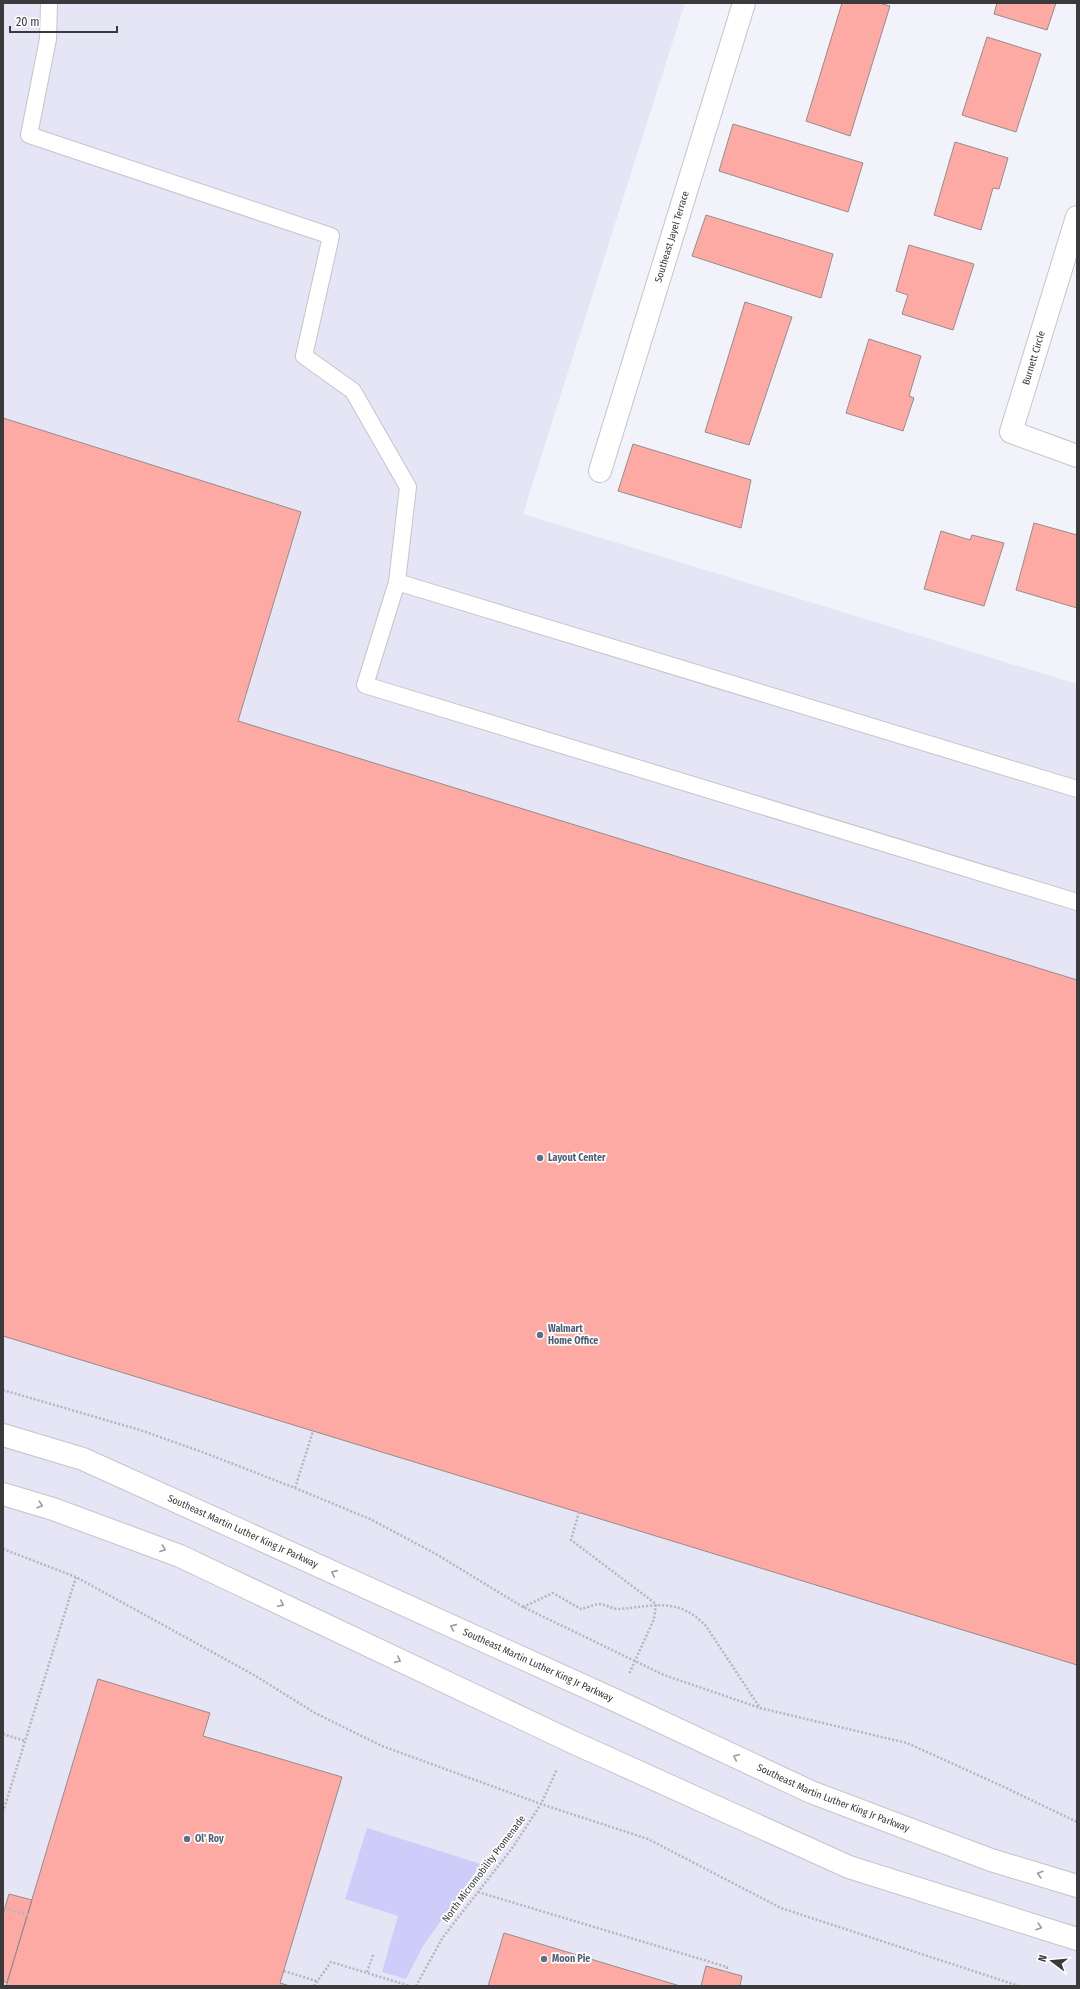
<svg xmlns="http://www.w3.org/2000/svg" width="1080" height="1989" viewBox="0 0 1080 1989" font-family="'Fira Sans Condensed',sans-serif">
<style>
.built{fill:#e5e5f6}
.green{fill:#cecdfa}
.building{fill:#feaaa4;stroke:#968c8a}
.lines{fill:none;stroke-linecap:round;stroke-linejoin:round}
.service-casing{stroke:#c4c4cd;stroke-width:18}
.minor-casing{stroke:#c4c4cd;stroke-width:24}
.tertiary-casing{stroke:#c4c4cd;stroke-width:24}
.path{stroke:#b5b5bc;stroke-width:2.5;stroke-dasharray:2 2;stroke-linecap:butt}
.service{stroke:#fff;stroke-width:16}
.minor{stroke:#fff;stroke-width:22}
.tertiary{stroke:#fff;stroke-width:22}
.oneway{stroke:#9c9c9e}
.service-dot{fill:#5c6f8a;stroke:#fff;stroke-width:1.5}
.labels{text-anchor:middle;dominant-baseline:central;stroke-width:3.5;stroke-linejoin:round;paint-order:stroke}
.street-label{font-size:10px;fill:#3a3a3d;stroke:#fff}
.service-label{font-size:10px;font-weight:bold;fill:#4e5e75;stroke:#fff;text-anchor:start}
</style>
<rect width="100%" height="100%" fill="#f2f2fb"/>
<path class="built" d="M 3,3 L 685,3 L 523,514 L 1077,684 L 1077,1986 L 3,1986 Z"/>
<path class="green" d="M 367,1828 L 481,1864 L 423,1946 L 406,1979 L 382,1972 L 398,1916 L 345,1899 Z"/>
<path class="building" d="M 842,3 L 879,3 L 890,6 L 850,136 L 806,121 Z
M 997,3 L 1056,3 L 1047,30 L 994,14 Z
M 987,37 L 1041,54 L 1016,132 L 962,115 Z
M 733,124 L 863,163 L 848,212 L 719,171 Z
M 955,142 L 1008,158 L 999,189 L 993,188 L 981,230 L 934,215 Z
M 706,215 L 833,254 L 821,298 L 692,256 Z
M 909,245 L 974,264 L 953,330 L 902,314 L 908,295 L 896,291 Z
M 745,302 L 792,317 L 749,445 L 705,432 Z
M 869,339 L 921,356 L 909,396 L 914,398 L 903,431 L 846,413 Z
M 3,418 L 301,512 L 238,721 L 1077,980 L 1077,1665 L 3,1336 Z
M 633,444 L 751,480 L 741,528 L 618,491 Z
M 1034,523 L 1077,535 L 1077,608 L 1016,590 Z
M 941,531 L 970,540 L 972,535 L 1004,543 L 984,606 L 924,589 Z
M 98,1679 L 210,1713 L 203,1736 L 342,1777 L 280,1983 L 290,1986 L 6,1986 Z
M 9,1894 L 32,1900 L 7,1983 L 3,1981 L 3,1914 Z
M 504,1933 L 680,1986 L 488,1986 Z
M 706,1966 L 742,1976 L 740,1986 L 701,1986 Z"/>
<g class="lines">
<g class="service-casing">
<path id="service" d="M 49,3 L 48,39 L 29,135 L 331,236 L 304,356 L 353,391 L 408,487 L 397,582 L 1077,789
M 397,582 L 365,685 L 1077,902"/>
</g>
<g class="minor-casing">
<g id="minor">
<path d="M 1077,217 L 1011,432 L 1077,456"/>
<path id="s1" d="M 600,471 L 744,3"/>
</g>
</g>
<g class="tertiary-casing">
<g id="tertiary">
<path id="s2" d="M 3,1435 L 83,1459 L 619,1702 L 811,1792 L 991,1860 L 1077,1886"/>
<path d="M 3,1494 L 53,1509 L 180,1556 L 570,1741 L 849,1867 L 1077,1939"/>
</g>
</g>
<path class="path" d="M 3,1390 L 140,1430 L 205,1453 L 295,1488 L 370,1519 L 436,1554 L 523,1607 L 664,1675 L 760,1708 L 907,1743 L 1002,1786 L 1077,1822
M 295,1488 L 313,1431
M 579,1512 L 571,1540 L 656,1604 L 654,1619 L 629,1674
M 3,1549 L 76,1577 L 254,1675 L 315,1713 L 382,1746 L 541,1804 L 648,1839 L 781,1908 L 1019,1986
M 523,1607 L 553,1593 L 581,1609 C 586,1608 593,1605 599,1604 C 606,1604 613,1610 620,1609 C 655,1606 678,1597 706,1626 L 760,1708
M 3,1734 L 25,1741
M 3,1812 L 76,1577
M 478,1892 L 727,1967 L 726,1972
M 3,1908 L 28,1915
M 284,1971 L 316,1981
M 367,1972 L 373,1955
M 314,1986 L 331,1962 L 410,1986
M 416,1986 L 443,1937 L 513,1847 L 541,1804 L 557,1769"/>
<use href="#service" class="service"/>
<use href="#minor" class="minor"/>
<use href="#tertiary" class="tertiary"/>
</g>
<defs><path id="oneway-chevron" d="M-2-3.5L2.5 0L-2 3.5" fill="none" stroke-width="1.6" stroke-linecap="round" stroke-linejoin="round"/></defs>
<g class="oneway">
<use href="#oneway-chevron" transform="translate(40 1505) rotate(17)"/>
<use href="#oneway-chevron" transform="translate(163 1549) rotate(20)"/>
<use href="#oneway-chevron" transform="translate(334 1573) rotate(-156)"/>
<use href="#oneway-chevron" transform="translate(281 1604) rotate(26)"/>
<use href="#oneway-chevron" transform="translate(453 1627) rotate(-156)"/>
<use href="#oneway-chevron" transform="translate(398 1660) rotate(25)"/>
<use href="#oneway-chevron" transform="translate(736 1757) rotate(-155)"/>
<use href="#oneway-chevron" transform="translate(1040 1874) rotate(-163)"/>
<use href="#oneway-chevron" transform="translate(1039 1927) rotate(17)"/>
</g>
<g class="service-dot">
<circle cx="540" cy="1158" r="4"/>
<circle cx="540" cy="1335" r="4"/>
<circle cx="187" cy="1839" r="4"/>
<circle cx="544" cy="1959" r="4"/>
</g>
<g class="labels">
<g class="street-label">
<text stroke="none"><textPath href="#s1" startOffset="245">Southeast Jayel Terrace</textPath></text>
<text transform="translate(1034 358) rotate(-73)">Burnett Circle</text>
<text stroke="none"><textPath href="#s2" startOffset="259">Southeast Martin Luther King Jr Parkway</textPath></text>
<text stroke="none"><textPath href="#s2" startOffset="583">Southeast Martin Luther King Jr Parkway</textPath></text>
<text stroke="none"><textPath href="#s2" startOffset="907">Southeast Martin Luther King Jr Parkway</textPath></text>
<text transform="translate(484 1869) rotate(-53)">North Micromobility Promenade</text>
</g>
<g class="service-label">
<text x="548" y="1158">Layout Center</text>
<text x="548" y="1329">Walmart<tspan x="548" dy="12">Home Office</tspan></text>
<text x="195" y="1839">Ol' Roy</text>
<text x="552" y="1959">Moon Pie</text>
</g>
</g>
<rect width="1080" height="1989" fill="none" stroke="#3a3a3d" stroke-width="8"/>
<g transform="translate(1052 1961) rotate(286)" stroke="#ffffff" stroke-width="3" paint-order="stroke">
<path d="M0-3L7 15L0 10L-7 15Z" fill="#3a3a3d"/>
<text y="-6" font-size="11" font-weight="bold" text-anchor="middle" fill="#3a3a3d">N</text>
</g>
<path d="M10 26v6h107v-6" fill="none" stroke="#3a3a3d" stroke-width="2"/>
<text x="16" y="26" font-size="12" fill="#3a3a3d" stroke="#ffffff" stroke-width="3" paint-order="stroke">20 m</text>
</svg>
